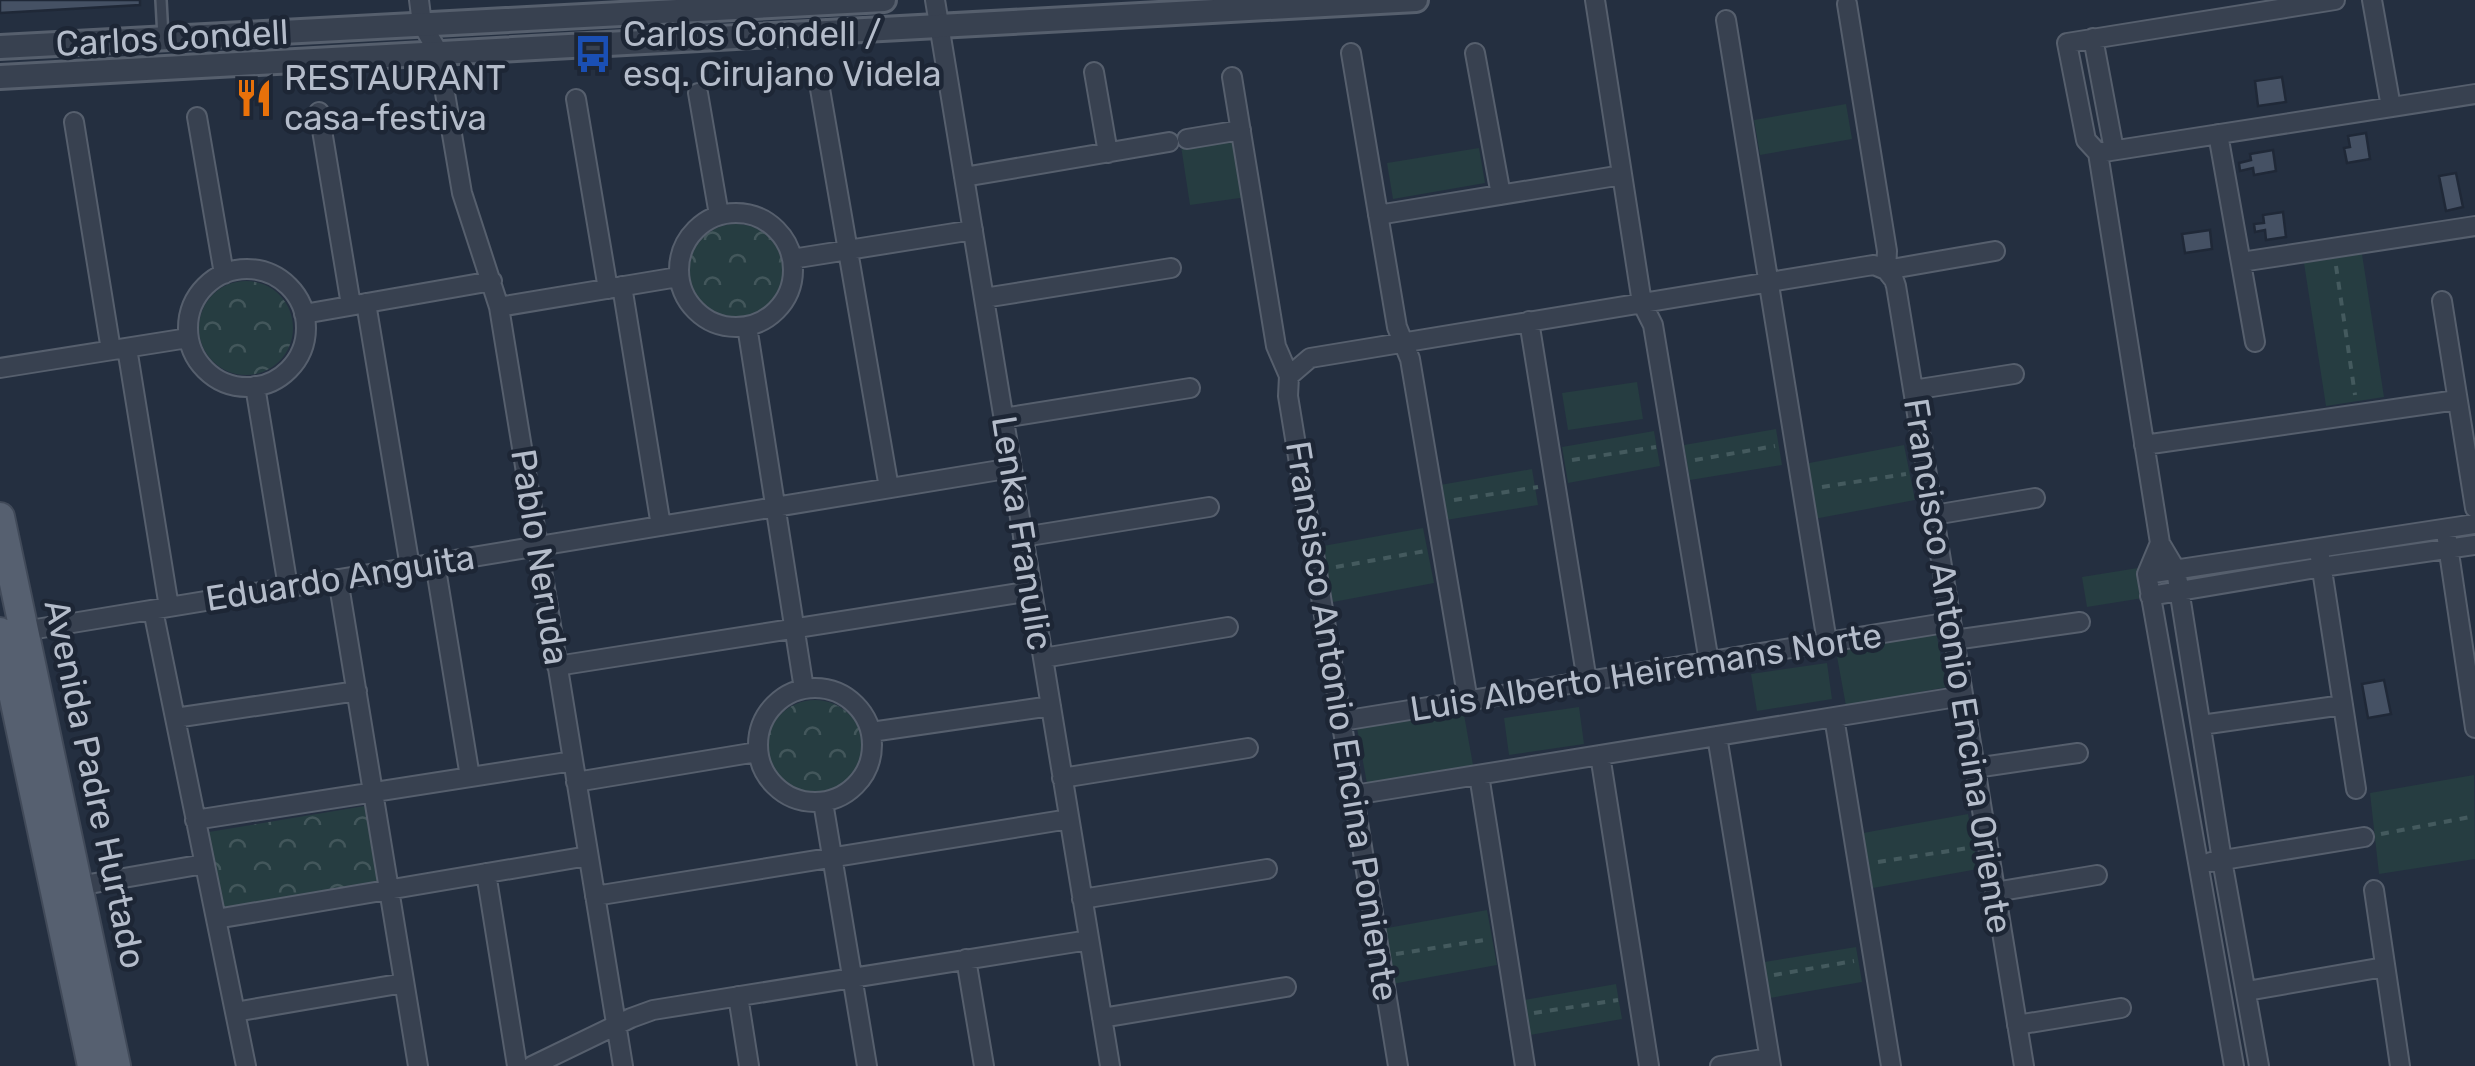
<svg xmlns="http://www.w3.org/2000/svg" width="2475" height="1066" viewBox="0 0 2475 1066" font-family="Rubik,sans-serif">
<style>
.green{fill:#263d41}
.park{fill:url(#park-crowns)}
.building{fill:#455164;stroke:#1f2837;stroke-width:2.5}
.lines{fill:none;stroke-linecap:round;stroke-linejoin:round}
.service-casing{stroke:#565f6d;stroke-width:14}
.minor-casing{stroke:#565f6d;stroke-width:22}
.tertiary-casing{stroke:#565f6d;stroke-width:28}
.primary-casing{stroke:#414a59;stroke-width:32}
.path{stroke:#445a5e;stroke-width:4;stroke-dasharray:8 8;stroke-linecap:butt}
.service{stroke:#384150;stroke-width:9}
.minor{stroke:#384150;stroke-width:18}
.tertiary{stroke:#384150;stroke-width:22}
.primary{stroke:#566070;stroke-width:28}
.labels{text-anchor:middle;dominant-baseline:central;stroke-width:9;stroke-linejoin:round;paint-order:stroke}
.poi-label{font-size:35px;fill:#b4bcca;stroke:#1d2635;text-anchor:start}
.street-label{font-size:35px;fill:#b4bcca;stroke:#1d2635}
</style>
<defs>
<pattern id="park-crowns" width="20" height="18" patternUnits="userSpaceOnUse" patternTransform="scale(2.5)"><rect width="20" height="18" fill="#263d41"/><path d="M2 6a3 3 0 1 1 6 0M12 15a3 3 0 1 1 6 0" fill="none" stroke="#43575b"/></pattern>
</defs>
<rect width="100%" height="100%" fill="#242f40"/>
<path class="green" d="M 1846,104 L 1852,139 L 1760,155 L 1754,120 Z
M 1238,138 L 1247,197 L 1190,205 L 1181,146 Z
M 1479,148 L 1485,183 L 1393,199 L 1387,163 Z
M 2362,254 L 2384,397 L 2326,406 L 2304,263 Z
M 1637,382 L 1643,419 L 1568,430 L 1562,393 Z
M 1776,429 L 1782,465 L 1690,480 L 1684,445 Z
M 1654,431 L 1660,466 L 1568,483 L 1562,447 Z
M 1904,445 L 1915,500 L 1814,519 L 1804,464 Z
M 1532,469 L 1538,505 L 1446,520 L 1440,485 Z
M 1423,528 L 1434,583 L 1333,602 L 1323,546 Z
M 2138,568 L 2143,598 L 2087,607 L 2082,577 Z
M 1936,632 L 1947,687 L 1846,706 L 1836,651 Z
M 1827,663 L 1832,699 L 1757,711 L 1751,674 Z
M 1579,707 L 1584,744 L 1509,755 L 1504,718 Z
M 1463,709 L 1473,765 L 1367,784 L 1357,728 Z
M 2474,775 L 2475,859 L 2379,874 L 2370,793 Z
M 1968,814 L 1978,869 L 1873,888 L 1863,833 Z
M 1487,910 L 1497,965 L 1392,984 L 1382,929 Z
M 1856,947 L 1862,982 L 1770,998 L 1764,962 Z
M 1616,984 L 1622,1019 L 1530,1035 L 1524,1000 Z"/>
<path class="park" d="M689 271a47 47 0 1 1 94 0a47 47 0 1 1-94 0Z
M199 328a47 47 0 1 1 94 0a47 47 0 1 1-94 0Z
M767 748a48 48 0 1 1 96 0a48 48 0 1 1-96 0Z
M 365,806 L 378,885 L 222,911 L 209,832 Z"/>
<path class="building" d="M 0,0 L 140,0 L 140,5 L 0,13 Z
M 2282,77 L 2286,102 L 2258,106 L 2255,81 Z
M 2366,133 L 2370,159 L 2347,163 L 2344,148 L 2350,147 L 2348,136 Z
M 2273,150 L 2276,171 L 2254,175 L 2253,168 L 2240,171 L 2239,163 L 2251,160 L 2250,154 Z
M 2456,173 L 2463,207 L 2446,211 L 2439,176 Z
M 2283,212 L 2286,237 L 2266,240 L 2265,230 L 2255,232 L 2254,224 L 2264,223 L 2263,215 Z
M 2210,230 L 2212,249 L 2185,253 L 2182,234 Z
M 2384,680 L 2391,714 L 2368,718 L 2362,684 Z"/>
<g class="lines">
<g class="service-casing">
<path id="service" d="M 161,0 L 163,37"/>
</g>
<g class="minor-casing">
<path id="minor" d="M 419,0 L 422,24 L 438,52 L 462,193 L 499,307 L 623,1066
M 935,0 L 1110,1066
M 1595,0 L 1642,303 L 1653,325 L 1709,662
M 2372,0 L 2391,107
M 1847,4 L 1887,251 L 1886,270
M 1726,20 L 1827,642
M 2093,38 L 2114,150
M 1351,53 L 1397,327 L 1410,359 L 1468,701
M 1475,53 L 1501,195
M 1094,72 L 1108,153
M 1232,77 L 1276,346 L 1289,376 L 1288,396 L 1398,1066
M 819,83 L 889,488
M 698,93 L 719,215
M 576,99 L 608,289
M 319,112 L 351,305
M 197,117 L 224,274
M 74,122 L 111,350
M 2218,134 L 2255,342
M 1187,139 L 1241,130
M 2098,153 L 2160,543 L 2176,570 L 2222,860 L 2259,1066
M 2098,153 L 2086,140 L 2067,43 L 2335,0
M 2098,153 L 2475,94
M 964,177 L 1169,142
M679 270a57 57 0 1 1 114 0a57 57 0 1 1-114 0Z
M 1378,215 L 1622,175
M 792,259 L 973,230
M 2241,262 L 2475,226
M188 328a59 59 0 1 1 118 0a59 59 0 1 1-118 0Z
M 1886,270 L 1894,280 L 1896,286 L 2024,1066
M 1886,270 L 1995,251
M 622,286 L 661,526
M 984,298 L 1171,268
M 2442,301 L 2475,508
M 366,303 L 410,567
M 499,307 L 678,277
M 304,314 L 492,281
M 1529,321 L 1587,681
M 747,326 L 804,689
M 127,348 L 169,607
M 0,368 L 188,338
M 1289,376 L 1310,358 L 1867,266 L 1874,265 L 1886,270
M 255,386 L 288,587
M 1913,390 L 2014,374
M 1003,418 L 1190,388
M 2144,445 L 2457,400
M 1934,515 L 2035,498
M 1023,537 L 1209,507
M 2447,539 L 2475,728
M 2160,543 L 2147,574 L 2234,1066
M 2320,557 L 2356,789
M 435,563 L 470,777
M 2147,574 L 2475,524
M 338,579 L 418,1066
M 2150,596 L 2322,567 L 2475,545
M 153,610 L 246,1066
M 24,631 L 1012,468
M 1954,640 L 2080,622
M 1043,658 L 1228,627
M 557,666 L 1032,591
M758 745a57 57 0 1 1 114 0a57 57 0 1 1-114 0Z
M 1834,717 L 1891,1066
M 175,718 L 357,691
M 1342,721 L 1951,622
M 2201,725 L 2343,705
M 871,732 L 1051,706
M 1717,736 L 1771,1066
M 1600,755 L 1649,1066
M 1975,768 L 2078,753
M 1479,775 L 1525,1066
M 1062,778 L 1248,748
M 576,782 L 757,752
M 1354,795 L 1963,696
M 823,802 L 867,1066
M 195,820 L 573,761
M 2211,862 L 2364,837
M 486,873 L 517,1066
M 78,886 L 204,864
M 2374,890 L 2400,1066
M 1995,892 L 2097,875
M 595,896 L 1069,819
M 1082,899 L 1267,869
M 216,919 L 588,856
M 966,959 L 984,1066
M 2247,991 L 2384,967
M 738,996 L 749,1066
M 235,1012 L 404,983
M 1102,1018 L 1286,987
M 2017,1025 L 2121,1008
M 532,1066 L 631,1018 L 653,1010 L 1089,940
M 1720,1066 L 1769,1058"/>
</g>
<g class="tertiary-casing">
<path id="tertiary" d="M 0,47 L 884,0
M 0,77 L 1416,0"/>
</g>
<g class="primary-casing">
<path id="primary" d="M 0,517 L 116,1066
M 0,632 L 92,1066"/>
</g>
<path class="path" d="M 2336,266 L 2355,395
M 1572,460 L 1656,447
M 1695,460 L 1775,446
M 1822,487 L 1906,474
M 1454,500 L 1538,487
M 1336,567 L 1425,551
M 2381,834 L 2475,816
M 1878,862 L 1968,848
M 1396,954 L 1485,940
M 1774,975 L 1854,961
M 1534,1013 L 1618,1000"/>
<use href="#service" class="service"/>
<use href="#minor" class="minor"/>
<use href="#tertiary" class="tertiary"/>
<use href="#primary" class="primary"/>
</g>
<defs>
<g id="bus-bare" transform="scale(3)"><path d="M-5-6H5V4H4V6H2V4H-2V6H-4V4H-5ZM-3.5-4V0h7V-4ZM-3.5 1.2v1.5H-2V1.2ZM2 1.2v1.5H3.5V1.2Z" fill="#1a4fb4" stroke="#1d2635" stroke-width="2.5" paint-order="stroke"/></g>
<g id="restaurant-bare" transform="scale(3)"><path d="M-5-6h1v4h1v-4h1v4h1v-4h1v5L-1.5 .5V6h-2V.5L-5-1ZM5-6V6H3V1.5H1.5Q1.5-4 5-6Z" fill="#e8710a" stroke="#1d2635" stroke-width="2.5" paint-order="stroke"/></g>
</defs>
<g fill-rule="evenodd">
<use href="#bus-bare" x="593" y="54"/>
<use href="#restaurant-bare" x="254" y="98"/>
</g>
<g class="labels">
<g class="poi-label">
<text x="623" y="34">Carlos Condell /<tspan x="623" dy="40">esq. Cirujano Videla</tspan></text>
<text x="284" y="78">RESTAURANT<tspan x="284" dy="40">casa-festiva</tspan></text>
</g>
<g class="street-label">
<text transform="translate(172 38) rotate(-3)">Carlos Condell</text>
<text transform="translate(1022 533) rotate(81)">Lenka Franulic</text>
<text transform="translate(540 557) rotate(81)">Pablo Neruda</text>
<text transform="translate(340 578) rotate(-9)">Eduardo Anguita</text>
<text transform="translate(1958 666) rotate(81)">Francisco Antonio Encina Oriente</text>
<text transform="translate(1646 672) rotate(-9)">Luis Alberto Heiremans Norte</text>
<text transform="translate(1342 721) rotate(81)">Fransisco Antonio Encina Poniente</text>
<text transform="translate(95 784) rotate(78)">Avenida Padre Hurtado</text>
</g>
</g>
</svg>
